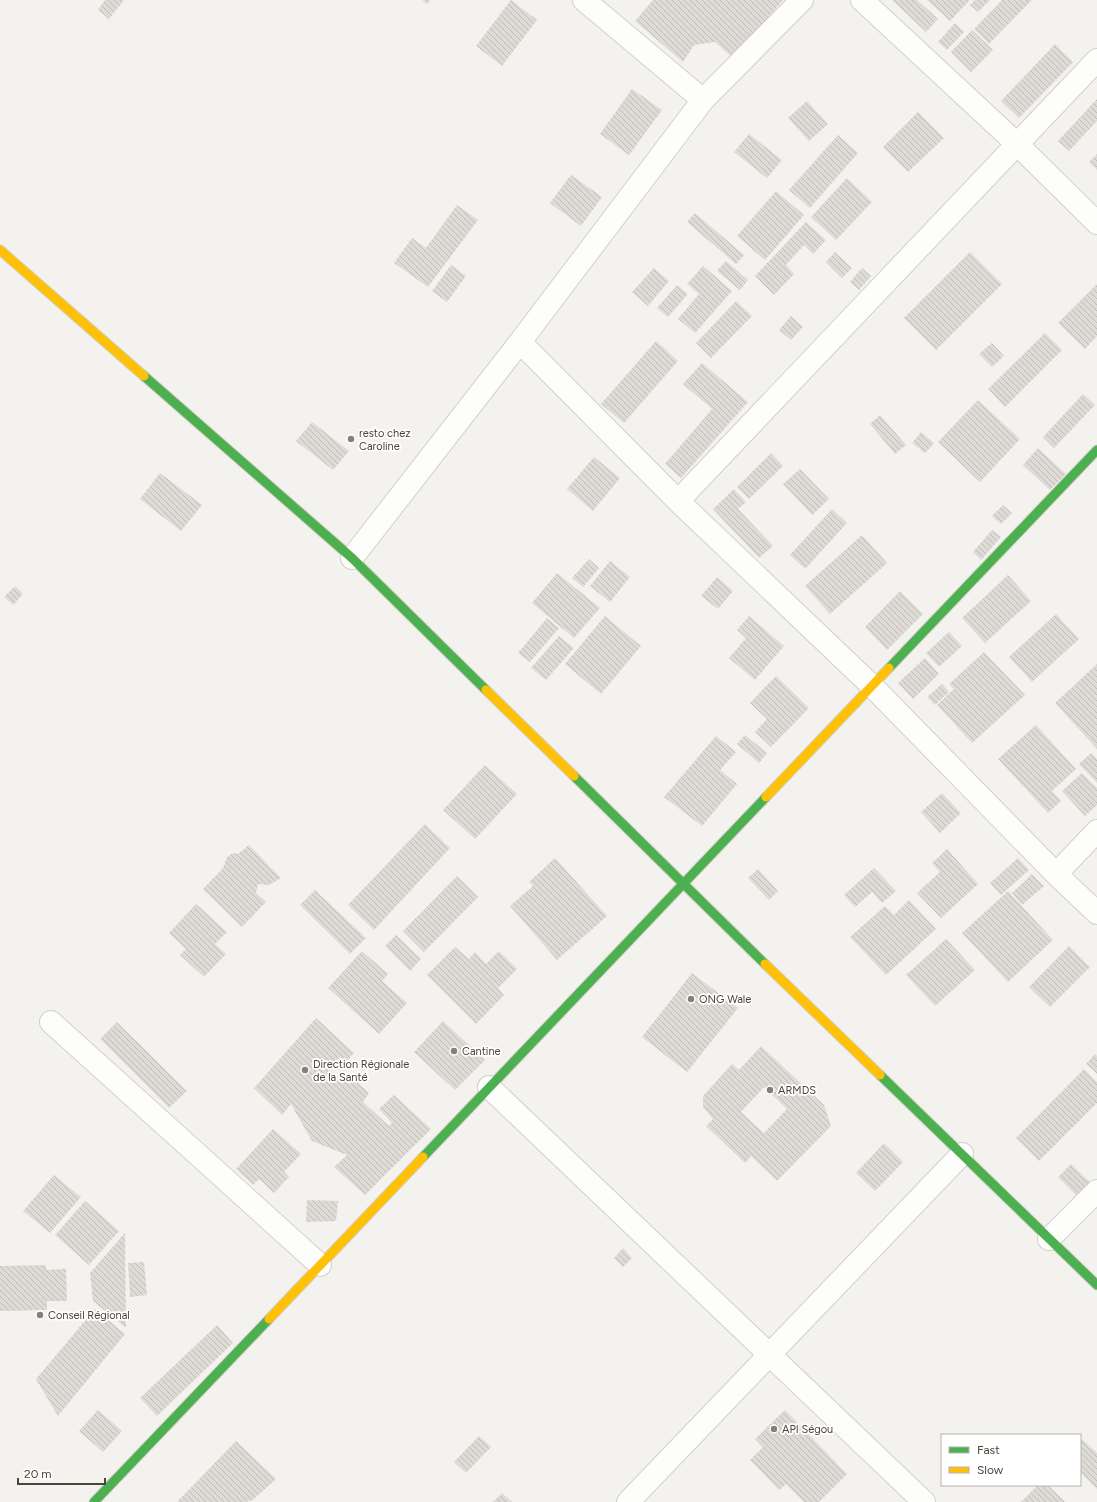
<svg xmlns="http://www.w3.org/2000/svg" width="1097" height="1502" viewBox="0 0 1097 1502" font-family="Figtree,sans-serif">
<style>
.building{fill:url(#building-back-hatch);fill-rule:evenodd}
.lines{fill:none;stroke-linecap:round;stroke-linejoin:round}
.street-casing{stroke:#d2d0cb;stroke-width:24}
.fast-casing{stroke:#d3cfc5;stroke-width:11}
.slow-casing{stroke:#d3cfc5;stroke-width:11}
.street{stroke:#fdfdfc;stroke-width:22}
.fast{stroke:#4caf50;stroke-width:9}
.slow{stroke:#ffc107;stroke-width:9}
.poi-dot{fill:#868178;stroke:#fff;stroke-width:1.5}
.labels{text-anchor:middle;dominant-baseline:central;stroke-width:3.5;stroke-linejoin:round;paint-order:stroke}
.poi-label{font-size:11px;fill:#4b4439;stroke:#fff;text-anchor:start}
</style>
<defs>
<pattern id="building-back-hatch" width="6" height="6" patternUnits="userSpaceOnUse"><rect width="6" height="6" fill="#dedbd6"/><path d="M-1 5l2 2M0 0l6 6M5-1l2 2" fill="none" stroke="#c0bdb8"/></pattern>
</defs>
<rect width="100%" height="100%" fill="#f4f2ee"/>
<path class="building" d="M 105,0 L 124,0 L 109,19 L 98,10 Z
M 422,0 L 430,0 L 427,4 Z
M 511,0 L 537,20 L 502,66 L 476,46 Z
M 653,0 L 783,0 L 733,58 L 715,42 L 694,45 L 683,62 L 635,21 Z
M 892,0 L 917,0 L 938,19 L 926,32 Z
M 927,0 L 970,0 L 950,21 Z
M 975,0 L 990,0 L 978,12 L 970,5 Z
M 1002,0 L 1032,0 L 989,44 L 974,29 Z
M 955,23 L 964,32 L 947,50 L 938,42 Z
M 972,30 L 993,50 L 971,72 L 951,52 Z
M 1055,44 L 1073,62 L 1019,118 L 1001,101 Z
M 632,89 L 662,110 L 629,155 L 600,134 Z
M 1097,99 L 1097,121 L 1069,151 L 1058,141 Z
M 807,101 L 828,124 L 809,141 L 788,118 Z
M 918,112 L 944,138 L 908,172 L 883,147 Z
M 749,134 L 782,160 L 767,178 L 734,152 Z
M 838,135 L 858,153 L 810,208 L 789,190 Z
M 1097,154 L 1097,170 L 1089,162 Z
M 571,175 L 602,197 L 581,226 L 550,203 Z
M 847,178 L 872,202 L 836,240 L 811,217 Z
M 776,191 L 804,215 L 765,260 L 737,236 Z
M 457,205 L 478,220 L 428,287 L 394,263 L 412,238 L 426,248 Z
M 695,213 L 744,255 L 736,264 L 687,222 Z
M 806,222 L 826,240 L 813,254 L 804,245 L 786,265 L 794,274 L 774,295 L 755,276 Z
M 835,252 L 852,268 L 842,278 L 826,262 Z
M 970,252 L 1002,284 L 936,350 L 904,318 Z
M 726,261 L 748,280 L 740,290 L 717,271 Z
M 451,265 L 466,276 L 447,302 L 432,291 Z
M 703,266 L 732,291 L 695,333 L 678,319 L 699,294 L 687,284 Z
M 654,268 L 669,281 L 648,306 L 632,292 Z
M 862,268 L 871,276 L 859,290 L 850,282 Z
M 1097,284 L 1097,336 L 1085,349 L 1058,323 Z
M 677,285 L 688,294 L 668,317 L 657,308 Z
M 736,301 L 752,316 L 711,358 L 696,343 Z
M 791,316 L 803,327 L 791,340 L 779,330 Z
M 1045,333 L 1062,350 L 1005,407 L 988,389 Z
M 656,341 L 678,361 L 624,423 L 601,404 Z
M 992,343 L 1004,356 L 992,367 L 979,354 Z
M 702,363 L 748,402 L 681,478 L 665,464 L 712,409 L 683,384 Z
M 1083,394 L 1095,405 L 1054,448 L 1043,437 Z
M 978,400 L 1020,439 L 980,482 L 938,442 Z
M 880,415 L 906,445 L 895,454 L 870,424 Z
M 312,422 L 349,451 L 333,470 L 296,441 Z
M 921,432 L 934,443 L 925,453 L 912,443 Z
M 1038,448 L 1066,474 L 1050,490 L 1023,465 Z
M 771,453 L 783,466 L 749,499 L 737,487 Z
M 594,457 L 620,478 L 593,511 L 567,489 Z
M 800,469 L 829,499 L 812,515 L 783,484 Z
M 160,473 L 202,505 L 181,531 L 140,499 Z
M 734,489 L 746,502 L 738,509 L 773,546 L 759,558 L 713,509 Z
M 1003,505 L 1012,513 L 1001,524 L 992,516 Z
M 832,509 L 847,523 L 805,569 L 790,555 Z
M 992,530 L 1001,537 L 981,560 L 973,552 Z
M 862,535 L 887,563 L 830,614 L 805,586 Z
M 589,559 L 599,568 L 583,587 L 572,578 Z
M 610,561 L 630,577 L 610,602 L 590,586 Z
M 557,573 L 600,608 L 574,638 L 532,603 Z
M 1008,575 L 1031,601 L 985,643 L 962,618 Z
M 717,577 L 733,591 L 718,609 L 701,596 Z
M 15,586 L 23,594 L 13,605 L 4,597 Z
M 900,591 L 923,614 L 887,650 L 865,627 Z
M 1056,614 L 1079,639 L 1032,682 L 1009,657 Z
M 605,616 L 641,646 L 601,694 L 565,664 Z
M 749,616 L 784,646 L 755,680 L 729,658 L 746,638 L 737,630 Z
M 547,618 L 559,628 L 530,662 L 518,653 Z
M 949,632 L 962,646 L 939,667 L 926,653 Z
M 559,636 L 574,648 L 546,680 L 531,668 Z
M 984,652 L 1025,695 L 972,743 L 937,705 L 954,689 L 949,684 Z
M 925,658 L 939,674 L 913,699 L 898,683 Z
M 1097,664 L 1097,749 L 1055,703 Z
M 776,676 L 809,708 L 771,747 L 755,732 L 767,719 L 750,703 Z
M 942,684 L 949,692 L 935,705 L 927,697 Z
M 1036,725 L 1076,769 L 1052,791 L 1061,801 L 1048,813 L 998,759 Z
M 745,735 L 767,753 L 759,763 L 737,744 Z
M 716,736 L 736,752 L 720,770 L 737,784 L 702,826 L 664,797 Z
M 1091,753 L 1097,759 L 1097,783 L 1079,764 Z
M 485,765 L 517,794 L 475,839 L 443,810 Z
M 1082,773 L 1097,788 L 1097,805 L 1085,816 L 1062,791 Z
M 942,793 L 961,813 L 940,833 L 921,812 Z
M 425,824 L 450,848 L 374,930 L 348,905 Z
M 249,845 L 281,878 L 269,885 L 258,884 L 256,893 L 266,902 L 242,927 L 203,889 L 223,868 L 227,857 L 233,853 L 238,854 Z
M 947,849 L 978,884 L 941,918 L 917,893 L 940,872 L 932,863 Z
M 555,858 L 607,916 L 557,960 L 510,906 L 533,886 L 529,882 Z
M 1018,858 L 1029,870 L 1001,895 L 990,883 Z
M 874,868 L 896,891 L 882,903 L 872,892 L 855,907 L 844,895 Z
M 758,869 L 778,891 L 769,900 L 748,878 Z
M 1032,874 L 1044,886 L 1022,905 L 1012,893 Z
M 457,876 L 478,897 L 424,952 L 403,931 Z
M 315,890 L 366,938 L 350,954 L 300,905 Z
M 1008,891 L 1053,940 L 1008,982 L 962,933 Z
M 909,900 L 936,929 L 886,975 L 850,937 L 885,906 L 894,915 Z
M 196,904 L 227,932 L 215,944 L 226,954 L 204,977 L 180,955 L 186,949 L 169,933 Z
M 396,935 L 421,959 L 410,971 L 385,946 Z
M 946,939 L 975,970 L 935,1006 L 906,975 Z
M 1069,946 L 1090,967 L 1050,1007 L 1029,987 Z
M 455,947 L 469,959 L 475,952 L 486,964 L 499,951 L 517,969 L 498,988 L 504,995 L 476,1024 L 427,975 Z
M 362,951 L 388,974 L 382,981 L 407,1003 L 379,1034 L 328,988 Z
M 692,973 L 738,1008 L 687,1072 L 642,1037 Z
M 316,1018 L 354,1053 L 339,1070 L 327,1060 L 324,1064 L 340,1080 L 347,1073 L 369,1093 L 363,1102 L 389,1126 L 392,1123 L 379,1109 L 394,1095 L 431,1129 L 365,1195 L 334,1167 L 347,1155 L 312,1141 L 291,1104 L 282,1115 L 254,1088 Z
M 443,1021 L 485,1060 L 455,1090 L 414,1052 Z
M 117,1022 L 187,1091 L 169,1108 L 100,1039 Z
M 761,1046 L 824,1105 L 831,1126 L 777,1181 L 751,1156 L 745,1163 L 706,1126 L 713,1119 L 703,1107 L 703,1096 L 732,1064 L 739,1070 ZM 764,1087 L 787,1109 L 764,1133 L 741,1112 Z
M 1095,1054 L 1097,1056 L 1097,1074 L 1086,1064 Z
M 1084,1069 L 1097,1082 L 1097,1103 L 1039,1161 L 1016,1138 Z
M 273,1129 L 301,1154 L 284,1172 L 289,1177 L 274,1193 L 259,1179 L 253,1185 L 236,1169 Z
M 884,1143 L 903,1162 L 875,1191 L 856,1173 Z
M 1071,1164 L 1093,1185 L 1079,1198 L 1058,1177 Z
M 54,1175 L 81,1197 L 50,1233 L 23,1211 Z
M 307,1200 L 338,1201 L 336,1221 L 306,1222 Z
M 85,1201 L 119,1231 L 89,1265 L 55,1235 Z
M 125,1233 L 126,1328 L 93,1301 L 90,1273 Z
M 623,1248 L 632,1258 L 623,1267 L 614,1258 Z
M 144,1262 L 147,1295 L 130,1297 L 128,1263 Z
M 46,1265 L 46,1270 L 66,1269 L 67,1301 L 47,1301 L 47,1310 L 0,1311 L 0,1266 Z
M 95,1309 L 125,1334 L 58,1416 L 36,1379 Z
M 217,1325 L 233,1343 L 157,1416 L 140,1398 Z
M 98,1410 L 122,1431 L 103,1452 L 79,1431 Z
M 785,1410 L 847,1474 L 819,1502 L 804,1502 L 786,1484 L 779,1490 L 750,1460 L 763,1447 L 755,1439 Z
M 479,1436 L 491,1447 L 466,1473 L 454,1462 Z
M 1082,1439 L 1097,1453 L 1097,1489 L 1080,1472 L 1080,1441 Z
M 236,1441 L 276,1479 L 253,1500 L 246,1502 L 177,1502 Z
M 1038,1485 L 1048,1485 L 1065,1502 L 1021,1502 Z
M 502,1493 L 512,1502 L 493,1502 Z"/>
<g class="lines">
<g class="street-casing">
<path id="street" d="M 584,0 L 703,100
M 862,0 L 1017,144 L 1097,223
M 520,342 L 678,501 L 872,686 L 1056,874 L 1097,913
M 678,501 L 1097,60
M 352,558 L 520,342 L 703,100 L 802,0
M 1056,874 L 1097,831
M 51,1022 L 320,1265
M 489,1087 L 924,1502
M 1049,1239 L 1097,1191
M 628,1502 L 962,1154"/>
</g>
<g class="fast-casing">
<path id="fast" d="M 144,376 L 352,558 L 486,690
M 889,668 L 1097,450
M 574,776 L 765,964
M 880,1075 L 1097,1285
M 423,1157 L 766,797
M 94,1502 L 269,1319"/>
</g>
<g class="slow-casing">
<path id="slow" d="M 0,250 L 144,376
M 486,690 L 574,776
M 766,797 L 889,668
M 765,964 L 880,1075
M 269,1319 L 423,1157"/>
</g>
<use href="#street" class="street"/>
<use href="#fast" class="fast"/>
<use href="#slow" class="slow"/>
</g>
<g class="poi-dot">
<circle cx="351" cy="439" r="4"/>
<circle cx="691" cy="999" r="4"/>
<circle cx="454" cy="1051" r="4"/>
<circle cx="305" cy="1070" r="4"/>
<circle cx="770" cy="1090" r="4"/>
<circle cx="40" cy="1315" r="4"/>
<circle cx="774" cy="1429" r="4"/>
</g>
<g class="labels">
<g class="poi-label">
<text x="359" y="433">resto chez<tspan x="359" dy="13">Caroline</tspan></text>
<text x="699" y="999">ONG Wale</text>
<text x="462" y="1051">Cantine</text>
<text x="313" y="1064">Direction Régionale<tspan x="313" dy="13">de la Santé</tspan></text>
<text x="778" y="1090">ARMDS</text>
<text x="48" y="1315">Conseil Régional</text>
<text x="782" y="1429">API Ségou</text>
</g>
</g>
<rect x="941" y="1434" width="140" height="52" fill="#ffffff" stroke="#b7b4b0"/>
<rect x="949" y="1447" width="20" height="6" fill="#4caf50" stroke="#b7b4b0"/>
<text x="977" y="1454" font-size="12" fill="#4b4439">Fast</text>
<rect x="949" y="1467" width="20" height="6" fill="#ffc107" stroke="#b7b4b0"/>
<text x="977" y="1474" font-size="12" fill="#4b4439">Slow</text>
<path d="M18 1478v6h87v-6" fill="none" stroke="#4b4439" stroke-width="2"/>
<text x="24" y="1478" font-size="12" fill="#4b4439" stroke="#ffffff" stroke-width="3" paint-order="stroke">20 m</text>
</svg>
